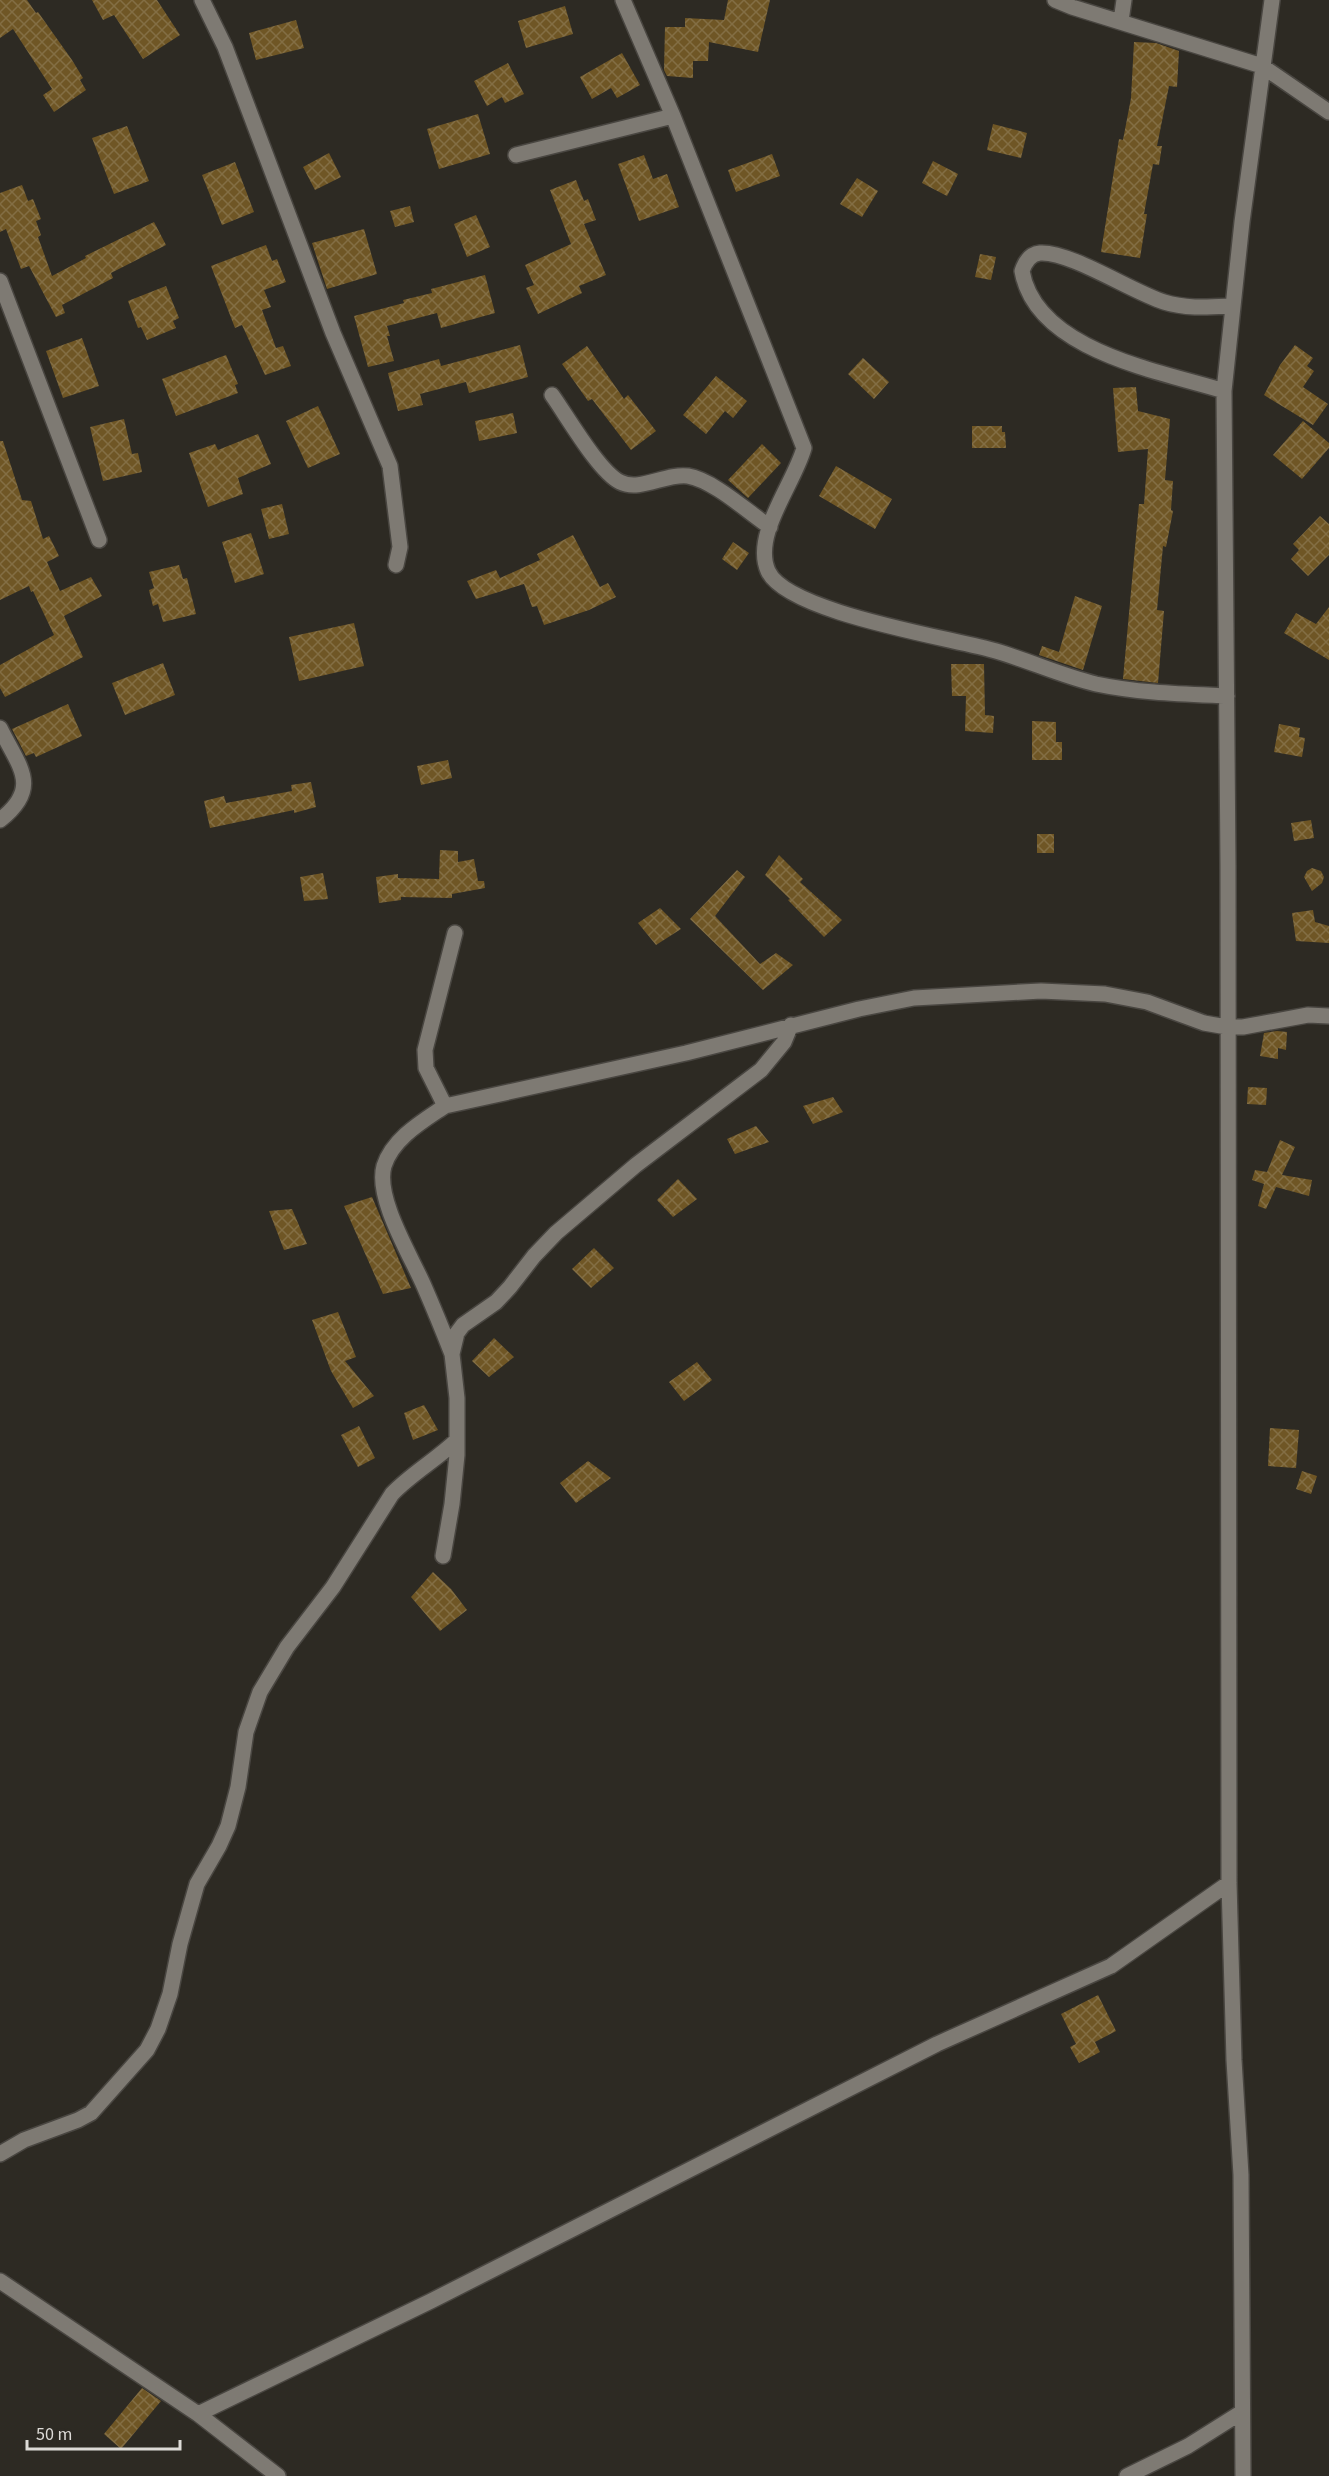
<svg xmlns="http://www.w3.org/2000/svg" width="1329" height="2476" viewBox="0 0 1329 2476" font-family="'Source Sans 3',sans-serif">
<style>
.building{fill:url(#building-cross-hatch)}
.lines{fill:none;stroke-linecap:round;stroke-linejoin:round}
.minor-casing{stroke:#494641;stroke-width:18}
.minor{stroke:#7e7a73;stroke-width:15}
</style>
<defs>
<pattern id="building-cross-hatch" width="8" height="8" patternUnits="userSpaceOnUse" patternTransform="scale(1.5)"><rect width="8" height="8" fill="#6f5625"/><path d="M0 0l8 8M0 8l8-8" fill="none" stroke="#836e44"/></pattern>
</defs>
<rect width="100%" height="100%" fill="#2d2a23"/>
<path class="building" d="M 0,0 L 27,0 L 36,13 L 38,12 L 72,60 L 83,78 L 80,80 L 86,90 L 54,112 L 43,95 L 52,89 L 13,29 L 0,38 Z
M 92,0 L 157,0 L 180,35 L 143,59 L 114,15 L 103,20 Z
M 728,0 L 770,0 L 758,52 L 709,42 L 708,61 L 693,61 L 693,78 L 667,76 L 664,70 L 665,27 L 685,27 L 685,18 L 724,20 Z
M 565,6 L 573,34 L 526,48 L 518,21 Z
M 296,20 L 304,48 L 256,60 L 249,33 Z
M 1134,42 L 1156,43 L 1179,51 L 1177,87 L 1169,86 L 1157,146 L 1162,146 L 1159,165 L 1153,164 L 1144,214 L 1147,214 L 1140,258 L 1101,252 L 1119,139 L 1123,140 L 1131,98 Z
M 622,53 L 640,85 L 617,98 L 611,88 L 592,99 L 580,77 Z
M 508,63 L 524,94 L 505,103 L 502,97 L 487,106 L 474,81 Z
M 478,114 L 490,154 L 439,169 L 427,129 Z
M 993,124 L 1027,133 L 1021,158 L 987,150 Z
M 127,126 L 149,181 L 114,194 L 92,138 Z
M 329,153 L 341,177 L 315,190 L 303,167 Z
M 772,154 L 780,176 L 736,192 L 728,170 Z
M 644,155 L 653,179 L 667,174 L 679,207 L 639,221 L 618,164 Z
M 933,161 L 958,174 L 947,196 L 922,183 Z
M 235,162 L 254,212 L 222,225 L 202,175 Z
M 857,178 L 878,191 L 862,217 L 840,204 Z
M 576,180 L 584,201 L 588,199 L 596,220 L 584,224 L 606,275 L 579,286 L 582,293 L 538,314 L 526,288 L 534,285 L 525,265 L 571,244 L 550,190 Z
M 22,185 L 28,201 L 33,199 L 41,219 L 36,221 L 41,235 L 38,237 L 52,276 L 86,258 L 85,256 L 154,222 L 166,245 L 111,273 L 113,278 L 62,305 L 65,313 L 56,317 L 29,266 L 21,269 L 6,229 L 0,232 L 0,193 Z
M 410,206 L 414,222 L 395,227 L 390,211 Z
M 476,215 L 490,247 L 467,257 L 454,224 Z
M 364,229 L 377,274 L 327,289 L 312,243 Z
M 266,245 L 272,261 L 277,259 L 286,282 L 264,290 L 271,307 L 262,310 L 276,348 L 283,346 L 291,366 L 265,375 L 242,325 L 235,328 L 211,266 Z
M 980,254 L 996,257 L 991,280 L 975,277 Z
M 485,275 L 495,313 L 441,328 L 437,313 L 387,326 L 390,336 L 387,336 L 394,361 L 368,367 L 354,316 L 404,303 L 403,300 L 432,293 L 431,289 Z
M 166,286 L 179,318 L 173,321 L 176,328 L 147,340 L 141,327 L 138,328 L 128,301 Z
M 82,338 L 99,386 L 63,398 L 46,351 Z
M 520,345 L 528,377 L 469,393 L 466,382 L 420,394 L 423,405 L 398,411 L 388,373 L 439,359 L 441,366 Z
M 1295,345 L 1313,358 L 1307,366 L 1314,371 L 1303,387 L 1328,404 L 1313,425 L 1264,395 L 1280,365 Z
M 587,346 L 624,399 L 628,395 L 656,431 L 631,450 L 592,399 L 588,401 L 562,364 Z
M 226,355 L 238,384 L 235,385 L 238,393 L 176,416 L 162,379 Z
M 863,358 L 889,382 L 874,399 L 848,374 Z
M 716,376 L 747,401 L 733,418 L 725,411 L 706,434 L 683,415 Z
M 1136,387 L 1138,411 L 1170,419 L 1165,480 L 1173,481 L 1171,510 L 1173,511 L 1166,547 L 1163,546 L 1157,610 L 1164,611 L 1158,683 L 1123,679 L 1139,504 L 1144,504 L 1148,449 L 1118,452 L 1113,388 Z
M 318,406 L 340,454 L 308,468 L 286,421 Z
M 513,413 L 517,433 L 479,441 L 475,421 Z
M 124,419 L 132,454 L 138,453 L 142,472 L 103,481 L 90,427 Z
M 1303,421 L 1329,443 L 1329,448 L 1302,479 L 1273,455 Z
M 972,426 L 1002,426 L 1002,432 L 1005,432 L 1006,448 L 972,448 Z
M 258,434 L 271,464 L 238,478 L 243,494 L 208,507 L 189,453 L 215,444 L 218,450 Z
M 0,441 L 3,441 L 22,500 L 31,501 L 43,539 L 49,536 L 59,556 L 47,562 L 60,591 L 91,577 L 102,596 L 64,616 L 83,657 L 5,697 L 0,688 L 0,665 L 54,635 L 33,591 L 31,592 L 29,586 L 0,600 Z
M 762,444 L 781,463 L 748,498 L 728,480 Z
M 836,466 L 892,499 L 875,529 L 819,496 Z
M 282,504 L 289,534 L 269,539 L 261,509 Z
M 1320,516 L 1329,524 L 1329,555 L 1308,576 L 1291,559 L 1299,550 L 1293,544 Z
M 251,533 L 264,574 L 235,583 L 222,542 Z
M 573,535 L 600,587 L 608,583 L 616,597 L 589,610 L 544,625 L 537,606 L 532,607 L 524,584 L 476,599 L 467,581 L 496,570 L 500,578 L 540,560 L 537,554 Z
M 733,542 L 749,553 L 737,570 L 722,559 Z
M 179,565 L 183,579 L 187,578 L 196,614 L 163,622 L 158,604 L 153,606 L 149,590 L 154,588 L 149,572 Z
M 1075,596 L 1102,606 L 1083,670 L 1039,655 L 1042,646 L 1059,652 Z
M 1329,607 L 1329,660 L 1284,633 L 1296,613 L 1316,624 Z
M 354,623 L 364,666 L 299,681 L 289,637 Z
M 163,663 L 175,695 L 125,715 L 112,683 Z
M 951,664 L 984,664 L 985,715 L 994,716 L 993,733 L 965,731 L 966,696 L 952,696 Z
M 68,704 L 82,736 L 36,757 L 34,753 L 26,756 L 12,729 Z
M 1032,721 L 1056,722 L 1056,742 L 1062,742 L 1062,760 L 1032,760 Z
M 1279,724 L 1300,728 L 1299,737 L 1305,738 L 1302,757 L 1274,752 Z
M 448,760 L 452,778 L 421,785 L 417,766 Z
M 311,782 L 316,807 L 294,813 L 294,810 L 210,828 L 204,801 L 224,796 L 226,803 L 292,791 L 291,785 Z
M 1311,820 L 1314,838 L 1294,841 L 1291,823 Z
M 1037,834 L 1054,834 L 1054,853 L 1037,853 Z
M 440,850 L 458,851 L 458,862 L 474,859 L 478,881 L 484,881 L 485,888 L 452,894 L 452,898 L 401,897 L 401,900 L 379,903 L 376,877 L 398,874 L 398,878 L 439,879 Z
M 779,855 L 803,879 L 800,882 L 842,920 L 824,937 L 788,900 L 790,899 L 765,875 Z
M 1312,868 L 1321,871 L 1324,877 L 1322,883 L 1312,891 L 1304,877 L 1307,871 Z
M 737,870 L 745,877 L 715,916 L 760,964 L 776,953 L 793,965 L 763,990 L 690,919 Z
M 323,873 L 328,899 L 304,901 L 300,877 Z
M 660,908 L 681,929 L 656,945 L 638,923 Z
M 1313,910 L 1315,922 L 1329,926 L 1329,943 L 1296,941 L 1292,913 Z
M 1277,1031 L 1287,1032 L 1286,1050 L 1278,1048 L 1278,1059 L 1260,1056 L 1264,1033 Z
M 1248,1087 L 1267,1088 L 1266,1105 L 1247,1104 Z
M 833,1097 L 843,1112 L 813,1124 L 803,1106 Z
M 756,1126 L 769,1142 L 735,1154 L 727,1139 Z
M 1280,1140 L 1295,1147 L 1282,1175 L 1312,1180 L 1309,1196 L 1276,1187 L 1266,1209 L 1258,1206 L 1264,1184 L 1252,1180 L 1255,1170 L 1267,1172 Z
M 678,1179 L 697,1199 L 673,1217 L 657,1200 Z
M 372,1197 L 411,1288 L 383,1294 L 344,1206 Z
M 292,1209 L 307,1244 L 284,1250 L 269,1211 Z
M 594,1248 L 614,1268 L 591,1288 L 572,1269 Z
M 338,1312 L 356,1357 L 345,1361 L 374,1396 L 353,1408 L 331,1371 L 312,1320 Z
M 494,1338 L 514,1357 L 489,1377 L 472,1361 Z
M 697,1362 L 712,1380 L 684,1401 L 669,1382 Z
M 424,1405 L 438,1430 L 413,1440 L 404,1413 Z
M 359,1426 L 375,1458 L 358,1467 L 341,1435 Z
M 1270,1428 L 1299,1430 L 1296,1468 L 1268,1466 Z
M 588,1461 L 611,1478 L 576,1503 L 560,1483 Z
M 1302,1471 L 1317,1476 L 1311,1494 L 1296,1489 Z
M 433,1572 L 451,1589 L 467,1610 L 440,1631 L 411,1597 Z
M 1098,1995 L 1116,2031 L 1095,2042 L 1100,2052 L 1079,2063 L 1070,2047 L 1076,2044 L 1061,2014 Z
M 142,2388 L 161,2401 L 121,2449 L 104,2434 Z"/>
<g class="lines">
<g class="minor-casing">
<path id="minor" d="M 202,0 L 225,47 L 333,333 L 390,466 L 400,547 L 396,565
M 623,0 L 673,116 L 804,448 C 794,484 752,535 768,571 C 787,613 952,638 996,651 C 1030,661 1062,676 1096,684 C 1139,693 1183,694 1227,696
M 1055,0 L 1072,7 L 1262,66 L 1329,112
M 1121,21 L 1124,0
M 516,155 L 673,116
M 0,281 L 99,540
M 1224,391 C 1160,371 1036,351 1022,271 C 1025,262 1030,254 1040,253 C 1070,251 1132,292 1164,302 C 1186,309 1210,307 1232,306
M 552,395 C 567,416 599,472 620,482 C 640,492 666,473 688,476 C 713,480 748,512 770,527
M 0,728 C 19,767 42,787 0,820
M 445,1106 L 426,1068 L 425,1050 L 455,933
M 452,1354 C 443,1331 434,1309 424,1286 C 411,1256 375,1198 384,1166 C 393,1138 423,1121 445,1106 L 686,1053 L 859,1009 L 914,998 L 1041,991 L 1105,994 L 1147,1002 L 1204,1023 L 1227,1027 L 1243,1027 L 1308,1015 L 1329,1016
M 443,1556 L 452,1504 L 457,1455 L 457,1398 L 452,1354 L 457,1333 L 463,1325 L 496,1302 L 510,1287 L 534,1256 L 556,1233 L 636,1165 L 761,1070 L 784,1042 L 791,1025
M 0,2154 L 24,2140 L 78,2120 L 91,2113 L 147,2050 L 158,2029 L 170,1994 L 180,1944 L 197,1884 L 219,1846 L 228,1826 L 238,1787 L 246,1732 L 260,1692 L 287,1647 L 333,1587 L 392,1494 C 411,1474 436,1460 457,1440
M 0,2281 L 198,2414 L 278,2476
M 198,2414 L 431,2301 L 937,2044 L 1111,1966 L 1229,1883
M 1127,2476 L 1188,2446 L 1242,2412
M 1243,2476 L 1241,2175 L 1234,2060 L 1229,1883 L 1228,865 L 1224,391 L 1242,222 L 1272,0"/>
</g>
<use href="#minor" class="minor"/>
</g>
<path d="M27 2440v9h153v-9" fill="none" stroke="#dddbd7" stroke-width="3"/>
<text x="36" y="2440" font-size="18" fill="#dddbd7" stroke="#2d2a23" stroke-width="4.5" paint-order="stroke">50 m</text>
</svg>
